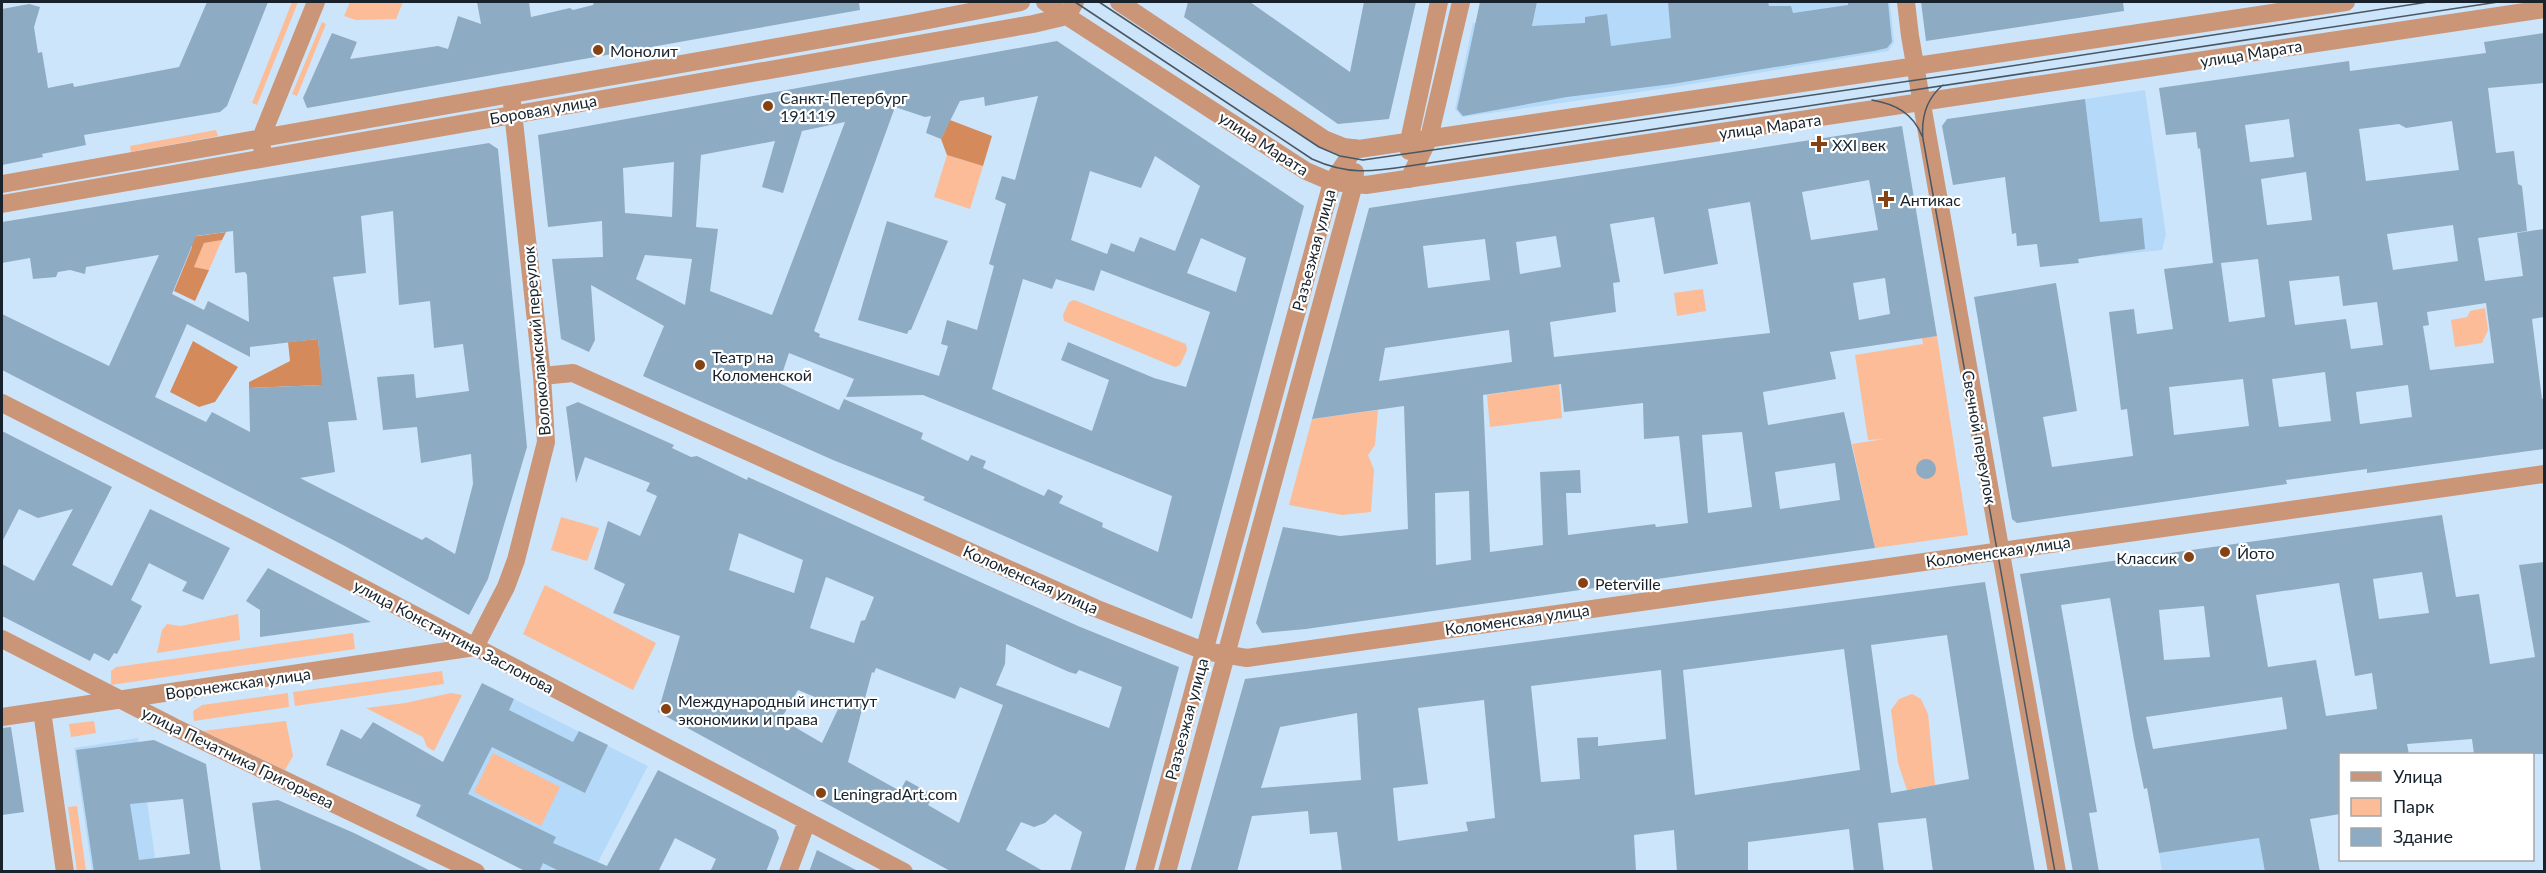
<svg xmlns="http://www.w3.org/2000/svg" width="2546" height="873" viewBox="0 0 2546 873" font-family="Lato,sans-serif">
<style>
.built{fill:#b5daf9}
.green{fill:#fbbc97}
.forest{fill:#d58a5c}
.building{fill:#8eabc4;fill-rule:evenodd}
.lines{fill:none;stroke-linecap:round;stroke-linejoin:round}
.minor{stroke:#cb9678;stroke-width:18}
.tram{stroke:#495764;stroke-width:1.5}
.poi-dot{fill:#854212;stroke:#fff;stroke-width:2}
.labels{text-anchor:middle;dominant-baseline:central;stroke-width:4.5;stroke-linejoin:round;paint-order:stroke}
.poi-label{font-size:16px;fill:#17222c;stroke:#fff;text-anchor:start}
.street-label{font-size:16px;fill:#17222c;stroke:#fff}
</style>
<rect width="100%" height="100%" fill="#cde5fa"/>
<path class="built" d="M 1537,2 L 1890,2 L 1894,42 L 1888,51 L 1674,87 L 1462,117 L 1455,109 L 1473,23 L 1527,29 L 1532,26 Z
M 2145,90 L 2166,235 L 2162,250 L 2104,256 L 2085,99 Z
M 482,683 L 648,766 L 597,864 L 567,849 L 557,871 L 527,871 L 416,816 Z
M 138,738 L 157,871 L 92,871 L 74,748 Z
M 2289,833 L 2296,871 L 2162,871 L 2159,853 Z"/>
<path class="green" d="M 292,2 L 298,2 L 257,105 L 252,103 Z
M 350,2 L 403,2 L 396,19 L 356,20 L 344,16 Z
M 322,22 L 326,24 L 297,96 L 292,94 Z
M 216,130 L 218,136 L 131,152 L 130,146 Z
M 947,155 L 983,166 L 970,209 L 934,197 Z
M 222,240 L 209,270 L 194,267 L 204,243 Z
M 1703,289 L 1706,311 L 1677,316 L 1674,293 Z
M 1074,300 L 1186,344 L 1187,350 L 1180,365 L 1175,367 L 1064,321 L 1063,315 L 1069,302 Z
M 2485,308 L 2488,330 L 2482,343 L 2455,347 L 2451,320 L 2467,317 L 2470,311 Z
M 1937,336 L 1968,535 L 1875,548 L 1852,444 L 1884,439 L 1868,440 L 1855,355 L 1923,344 L 1922,338 Z
M 1559,384 L 1562,418 L 1490,427 L 1487,395 Z
M 1378,410 L 1375,445 L 1368,455 L 1374,470 L 1371,512 L 1342,515 L 1289,505 L 1312,419 Z
M 561,517 L 599,528 L 587,561 L 551,550 Z
M 545,585 L 656,643 L 633,690 L 523,634 Z
M 238,614 L 240,640 L 157,653 L 162,630 L 167,624 L 181,626 Z
M 353,633 L 355,649 L 111,685 L 111,671 L 116,667 Z
M 442,671 L 444,684 L 295,706 L 293,692 Z
M 288,693 L 289,707 L 194,721 L 193,711 L 202,705 Z
M 451,693 L 462,695 L 434,751 L 427,747 L 423,737 L 366,708 L 405,703 Z
M 1912,694 L 1921,699 L 1928,714 L 1935,785 L 1907,790 L 1898,763 L 1891,710 L 1899,699 Z
M 94,721 L 96,733 L 71,737 L 69,724 Z
M 286,721 L 293,756 L 285,770 L 203,731 Z
M 493,753 L 560,787 L 541,826 L 474,792 Z
M 77,806 L 86,871 L 77,871 L 68,807 Z"/>
<path class="forest" d="M 950,120 L 992,136 L 983,166 L 947,155 L 941,139 Z
M 226,232 L 222,240 L 204,243 L 194,267 L 209,270 L 195,301 L 174,291 L 192,247 L 191,237 Z
M 318,339 L 323,385 L 249,388 L 249,382 L 290,361 L 288,342 Z
M 193,341 L 238,367 L 215,402 L 199,407 L 170,392 Z"/>
<path class="building" d="M 207,2 L 268,2 L 227,106 L 220,112 L 84,135 L 86,145 L 42,154 L 43,157 L 2,165 L 2,9 L 29,4 L 40,7 L 34,27 L 38,53 L 42,52 L 48,88 L 73,83 L 74,87 L 179,67 Z
M 477,2 L 529,2 L 531,17 L 570,8 L 573,10 L 593,5 L 594,2 L 859,2 L 860,10 L 307,108 L 303,98 L 332,33 L 357,42 L 350,59 L 438,46 L 448,49 L 458,16 L 481,24 Z
M 1188,2 L 1250,2 L 1350,72 L 1364,2 L 1416,2 L 1389,119 L 1338,124 L 1184,17 Z
M 1480,2 L 1537,2 L 1532,26 L 1585,23 L 1585,17 L 1607,14 L 1611,46 L 1671,38 L 1668,2 L 1768,2 L 1769,6 L 1791,6 L 1793,13 L 1848,5 L 1848,2 L 1888,2 L 1892,42 L 1887,48 L 1874,51 L 1672,84 L 1567,97 L 1463,116 L 1457,109 Z
M 1921,2 L 2123,2 L 2124,11 L 1926,41 Z
M 2544,33 L 2544,83 L 2488,88 L 2496,153 L 2514,151 L 2518,184 L 2522,186 L 2527,231 L 2478,238 L 2485,281 L 2523,276 L 2517,233 L 2544,229 L 2544,317 L 2532,319 L 2542,399 L 2544,398 L 2544,449 L 2367,473 L 2367,469 L 2286,480 L 2287,484 L 2017,523 L 2012,519 L 1974,297 L 2056,283 L 2077,411 L 2043,417 L 2052,467 L 2133,456 L 2127,409 L 2121,410 L 2109,312 L 2134,309 L 2137,334 L 2173,329 L 2164,269 L 2213,263 L 2200,148 L 2198,149 L 2196,132 L 2166,135 L 2159,88 L 2349,61 L 2350,71 L 2486,53 L 2484,42 ZM 2289,119 L 2294,157 L 2250,162 L 2245,125 ZM 2452,121 L 2459,170 L 2366,181 L 2359,129 L 2399,124 L 2406,128 ZM 2306,172 L 2312,220 L 2267,225 L 2261,179 ZM 2453,225 L 2458,261 L 2393,270 L 2387,234 ZM 2258,259 L 2265,317 L 2229,322 L 2221,263 ZM 2339,276 L 2343,306 L 2377,302 L 2383,345 L 2351,349 L 2346,319 L 2295,325 L 2289,281 ZM 2486,303 L 2494,363 L 2430,370 L 2423,326 L 2429,325 L 2427,312 ZM 2325,372 L 2331,421 L 2279,427 L 2272,379 ZM 2243,379 L 2249,426 L 2174,435 L 2169,387 ZM 2408,385 L 2412,417 L 2360,424 L 2356,392 Z
M 1057,41 L 1304,206 L 1192,619 L 923,500 L 925,497 L 833,460 L 643,376 L 664,326 L 591,285 L 595,340 L 589,352 L 561,339 L 552,259 L 603,257 L 602,221 L 548,227 L 538,135 ZM 1038,96 L 1015,180 L 1002,176 L 995,199 L 1006,204 L 989,264 L 994,266 L 977,330 L 947,320 L 941,344 L 948,346 L 939,376 L 819,337 L 820,334 L 814,331 L 895,107 L 925,117 L 931,116 L 926,133 L 941,139 L 960,101 L 984,97 L 985,106 ZM 845,122 L 772,315 L 710,291 L 718,229 L 696,227 L 701,155 L 775,141 L 762,187 L 783,193 L 802,131 ZM 1155,156 L 1200,186 L 1175,251 L 1140,237 L 1134,252 L 1111,243 L 1107,254 L 1071,240 L 1090,171 L 1141,188 ZM 674,162 L 672,217 L 625,213 L 623,168 ZM 1201,238 L 1246,258 L 1236,292 L 1187,273 ZM 645,255 L 692,259 L 685,305 L 636,279 ZM 1101,270 L 1210,312 L 1186,387 L 1154,378 L 1068,342 L 1061,360 L 1109,380 L 1092,431 L 992,389 L 1023,279 L 1052,289 L 1056,279 L 1094,291 ZM 789,353 L 854,379 L 846,397 L 923,395 L 1172,496 L 1158,552 L 1102,527 L 1103,523 L 1059,503 L 1063,496 L 1048,489 L 1044,496 L 983,468 L 986,461 L 971,455 L 968,461 L 921,439 L 923,433 L 844,399 L 839,410 L 779,383 Z
M 2085,99 L 2100,222 L 2142,218 L 2145,249 L 2078,259 L 2079,263 L 2040,267 L 2037,244 L 2017,246 L 2016,233 L 2012,234 L 2005,177 L 1953,185 L 1942,126 L 1947,119 Z
M 1902,126 L 1937,336 L 1830,352 L 1836,379 L 1763,392 L 1768,425 L 1844,412 L 1875,548 L 1306,629 L 1262,633 L 1256,623 L 1283,527 L 1340,536 L 1408,529 L 1404,406 L 1312,419 L 1369,208 ZM 1869,180 L 1878,230 L 1811,240 L 1802,192 ZM 1750,202 L 1770,333 L 1554,357 L 1550,322 L 1616,312 L 1613,283 L 1620,282 L 1610,224 L 1654,217 L 1664,274 L 1718,264 L 1708,209 ZM 1556,236 L 1561,267 L 1520,274 L 1516,242 ZM 1485,239 L 1490,280 L 1428,288 L 1423,246 ZM 1885,278 L 1890,314 L 1859,320 L 1853,283 ZM 1509,330 L 1512,362 L 1379,381 L 1385,348 ZM 1561,384 L 1564,412 L 1643,403 L 1644,439 L 1679,436 L 1688,523 L 1656,527 L 1655,524 L 1568,535 L 1566,493 L 1581,493 L 1580,470 L 1540,472 L 1543,545 L 1490,552 L 1483,395 ZM 1742,432 L 1752,507 L 1708,513 L 1702,435 ZM 1835,463 L 1840,500 L 1780,509 L 1775,472 ZM 1469,491 L 1471,560 L 1436,565 L 1435,493 Z
M 489,143 L 498,149 L 527,447 L 488,579 L 469,615 L 343,545 L 2,370 L 2,314 L 109,366 L 159,255 L 86,267 L 85,274 L 70,270 L 58,272 L 56,277 L 33,279 L 30,258 L 2,263 L 2,222 ZM 393,211 L 399,305 L 430,301 L 434,348 L 463,344 L 469,391 L 416,398 L 414,374 L 377,377 L 383,430 L 417,427 L 421,463 L 471,454 L 473,484 L 455,554 L 426,537 L 422,540 L 300,478 L 335,472 L 328,422 L 357,420 L 333,277 L 366,273 L 361,216 ZM 233,231 L 235,273 L 245,272 L 247,275 L 249,322 L 208,301 L 204,310 L 172,294 L 196,236 ZM 187,324 L 250,357 L 250,347 L 318,339 L 322,385 L 249,388 L 250,432 L 212,412 L 206,422 L 155,397 Z
M 887,221 L 948,241 L 911,330 L 909,330 L 907,334 L 858,320 Z
M 578,402 L 674,445 L 672,448 L 691,457 L 697,456 L 747,480 L 748,477 L 1078,626 L 1179,667 L 1124,872 L 1070,872 L 1082,832 L 1055,814 L 1045,823 L 1034,827 L 1021,822 L 1006,850 L 1045,872 L 952,872 L 658,712 L 680,636 L 613,613 L 625,584 L 594,569 L 608,521 L 640,536 L 657,496 L 646,491 L 650,483 L 585,457 L 576,483 L 566,407 ZM 739,533 L 803,560 L 794,593 L 729,570 ZM 826,577 L 874,597 L 865,620 L 861,621 L 854,643 L 810,628 ZM 1006,644 L 1069,672 L 1076,674 L 1079,670 L 1122,687 L 1109,728 L 996,685 L 1005,664 ZM 876,668 L 955,699 L 960,687 L 1003,705 L 959,823 L 928,805 L 933,795 L 906,780 L 900,791 L 848,762 L 872,672 L 874,673 ZM 798,690 L 839,707 L 822,743 L 781,719 Z
M 2,431 L 112,487 L 72,565 L 112,586 L 150,509 L 230,548 L 203,600 L 182,591 L 187,582 L 149,563 L 131,600 L 142,606 L 117,654 L 114,653 L 109,661 L 94,653 L 90,661 L 2,616 L 2,564 L 34,581 L 73,509 L 38,518 L 19,509 L 2,542 Z
M1916 469a10 10 0 1 1 20 0a10 10 0 1 1-20 0Z
M 2442,515 L 2456,597 L 2479,594 L 2490,664 L 2535,657 L 2519,565 L 2544,562 L 2544,754 L 2474,754 L 2472,739 L 2407,744 L 2409,754 L 2340,754 L 2340,814 L 2310,819 L 2320,872 L 2265,872 L 2259,838 L 2159,853 L 2147,788 L 2144,789 L 2134,740 L 2110,598 L 2061,605 L 2097,812 L 2089,813 L 2099,872 L 2073,872 L 2020,574 ZM 2422,572 L 2429,613 L 2379,619 L 2373,579 ZM 2339,583 L 2355,676 L 2372,673 L 2377,709 L 2326,716 L 2316,660 L 2268,667 L 2256,595 ZM 2204,606 L 2210,657 L 2164,660 L 2159,610 ZM 2282,697 L 2287,729 L 2153,749 L 2146,717 Z
M 268,568 L 371,622 L 260,637 L 260,610 L 246,601 Z
M 1985,582 L 2035,872 L 1933,872 L 1926,818 L 1878,823 L 1884,872 L 1854,872 L 1849,829 L 1748,842 L 1748,872 L 1677,872 L 1674,830 L 1634,835 L 1636,872 L 1342,872 L 1337,832 L 1310,834 L 1308,811 L 1252,816 L 1237,872 L 1190,872 L 1245,679 ZM 1947,635 L 1969,779 L 1891,793 L 1871,645 ZM 1844,649 L 1860,770 L 1695,795 L 1683,670 ZM 1661,670 L 1666,739 L 1598,746 L 1598,737 L 1577,738 L 1580,779 L 1541,782 L 1531,686 ZM 1484,700 L 1495,818 L 1466,822 L 1468,831 L 1398,841 L 1393,788 L 1428,784 L 1418,708 ZM 1357,713 L 1361,780 L 1261,788 L 1280,727 Z
M 482,683 L 514,699 L 509,710 L 573,742 L 579,731 L 608,745 L 585,793 L 492,747 L 468,794 L 556,837 L 553,843 L 607,866 L 658,770 L 776,830 L 779,838 L 766,872 L 710,872 L 716,859 L 675,838 L 658,872 L 561,872 L 543,863 L 539,872 L 527,872 L 416,816 L 421,805 L 326,765 L 341,729 L 361,739 L 373,722 L 443,762 Z
M 11,727 L 24,812 L 2,815 L 2,728 Z
M 154,740 L 206,764 L 221,872 L 94,872 L 76,750 ZM 183,799 L 190,854 L 139,860 L 130,804 Z
M 278,800 L 354,833 L 433,872 L 261,872 L 252,803 Z
M 817,850 L 860,872 L 809,872 Z"/>
<g class="lines">
<path class="minor" d="M 1045,2 L 1306,171 L 1332,182 L 1366,185 L 2544,9
M 1119,2 L 1324,139 L 1344,147 L 1359,149 L 2346,2
M 1906,2 L 1910,36 L 2057,872
M 262,148 L 261,138 L 316,2
M 1409,151 L 1409,141 L 1439,2
M 1409,179 L 1429,138 L 1461,2
M 2,184 L 913,23 L 1021,2
M 2,204 L 1033,24 L 1067,16 L 1075,2
M 542,376 L 573,373 L 1095,608 L 1204,651 L 1247,658 L 2544,474
M 2,403 L 266,537 L 904,872
M 2,639 L 174,727 L 476,872
M 475,647 L 506,587 L 516,560 L 546,442 L 542,376 L 512,103
M 42,711 L 65,872
M 2,717 L 475,647
M 788,872 L 807,821
M 1144,872 L 1332,182 L 1355,148
M 1167,872 L 1354,184 L 1355,172"/>
<path class="tram" d="M 1075,2 L 1312,159 C 1347,175 1372,172 1409,166 L 2498,2
M 1099,2 L 1319,147 L 1340,156 L 1363,160 L 1972,72 L 2428,2
M 1943,85 C 1926,99 1921,118 1923,139 L 2055,872
M 1872,100 C 1895,104 1913,113 1922,136"/>
</g>
<g class="poi-dot">
<circle cx="598" cy="50" r="6"/>
<circle cx="768" cy="106" r="6"/>
<path d="M1816 135h6v6h6v6h-6v6h-6v-6h-6v-6h6z"/>
<path d="M1883 190h6v6h6v6h-6v6h-6v-6h-6v-6h6z"/>
<circle cx="700" cy="365" r="6"/>
<circle cx="2225" cy="552" r="6"/>
<circle cx="2189" cy="557" r="6"/>
<circle cx="1583" cy="583" r="6"/>
<circle cx="666" cy="709" r="6"/>
<circle cx="821" cy="793" r="6"/>
</g>
<g class="labels">
<g class="poi-label">
<text x="610" y="50">Монолит</text>
<text x="780" y="97">Санкт-Петербург<tspan x="780" dy="18">191119</tspan></text>
<text x="1832" y="144">XXI век</text>
<text x="1900" y="199">Антикас</text>
<text x="712" y="356">Театр на<tspan x="712" dy="18">Коломенской</tspan></text>
<text x="2237" y="552">Йото</text>
<text x="2177" y="557" text-anchor="end">Классик</text>
<text x="1595" y="583">Peterville</text>
<text x="678" y="700">Международный институт<tspan x="678" dy="18">экономики и права</tspan></text>
<text x="833" y="793">LeningradArt.com</text>
</g>
<g class="street-label">
<text transform="translate(2251 53) rotate(-9)">улица Марата</text>
<text transform="translate(543 109) rotate(-10)">Боровая улица</text>
<text transform="translate(1770 126) rotate(-8)">улица Марата</text>
<text transform="translate(1264 143) rotate(33)">улица Марата</text>
<text transform="translate(1313 250) rotate(-75)">Разъезжая улица</text>
<text transform="translate(536 341) rotate(-95)">Волоколамский переулок</text>
<text transform="translate(1980 437) rotate(80)">Свечной переулок</text>
<text transform="translate(1998 551) rotate(-8)">Коломенская улица</text>
<text transform="translate(1031 579) rotate(24)">Коломенская улица</text>
<text transform="translate(1517 619) rotate(-8)">Коломенская улица</text>
<text transform="translate(454 636) rotate(28)">улица Константина Заслонова</text>
<text transform="translate(238 683) rotate(-8)">Воронежская улица</text>
<text transform="translate(1186 719) rotate(-75)">Разъезжая улица</text>
<text transform="translate(238 757) rotate(26)">улица Печатника Григорьева</text>
</g>
</g>
<rect width="2546" height="873" fill="none" stroke="#17222c" stroke-width="6"/>
<rect x="2339" y="753" width="195" height="108" fill="#ffffff" stroke="#a2a7ab" stroke-width="1.5"/>
<rect x="2351" y="772" width="30" height="9" fill="#cb9678" stroke="#a2a7ab" stroke-width="1.5"/>
<text x="2393" y="783" font-size="18" fill="#17222c">Улица</text>
<rect x="2351" y="798" width="30" height="18" fill="#fbbc97" stroke="#a2a7ab" stroke-width="1.5"/>
<text x="2393" y="813" font-size="18" fill="#17222c">Парк</text>
<rect x="2351" y="828" width="30" height="18" fill="#8eabc4" stroke="#a2a7ab" stroke-width="1.5"/>
<text x="2393" y="843" font-size="18" fill="#17222c">Здание</text>
</svg>
